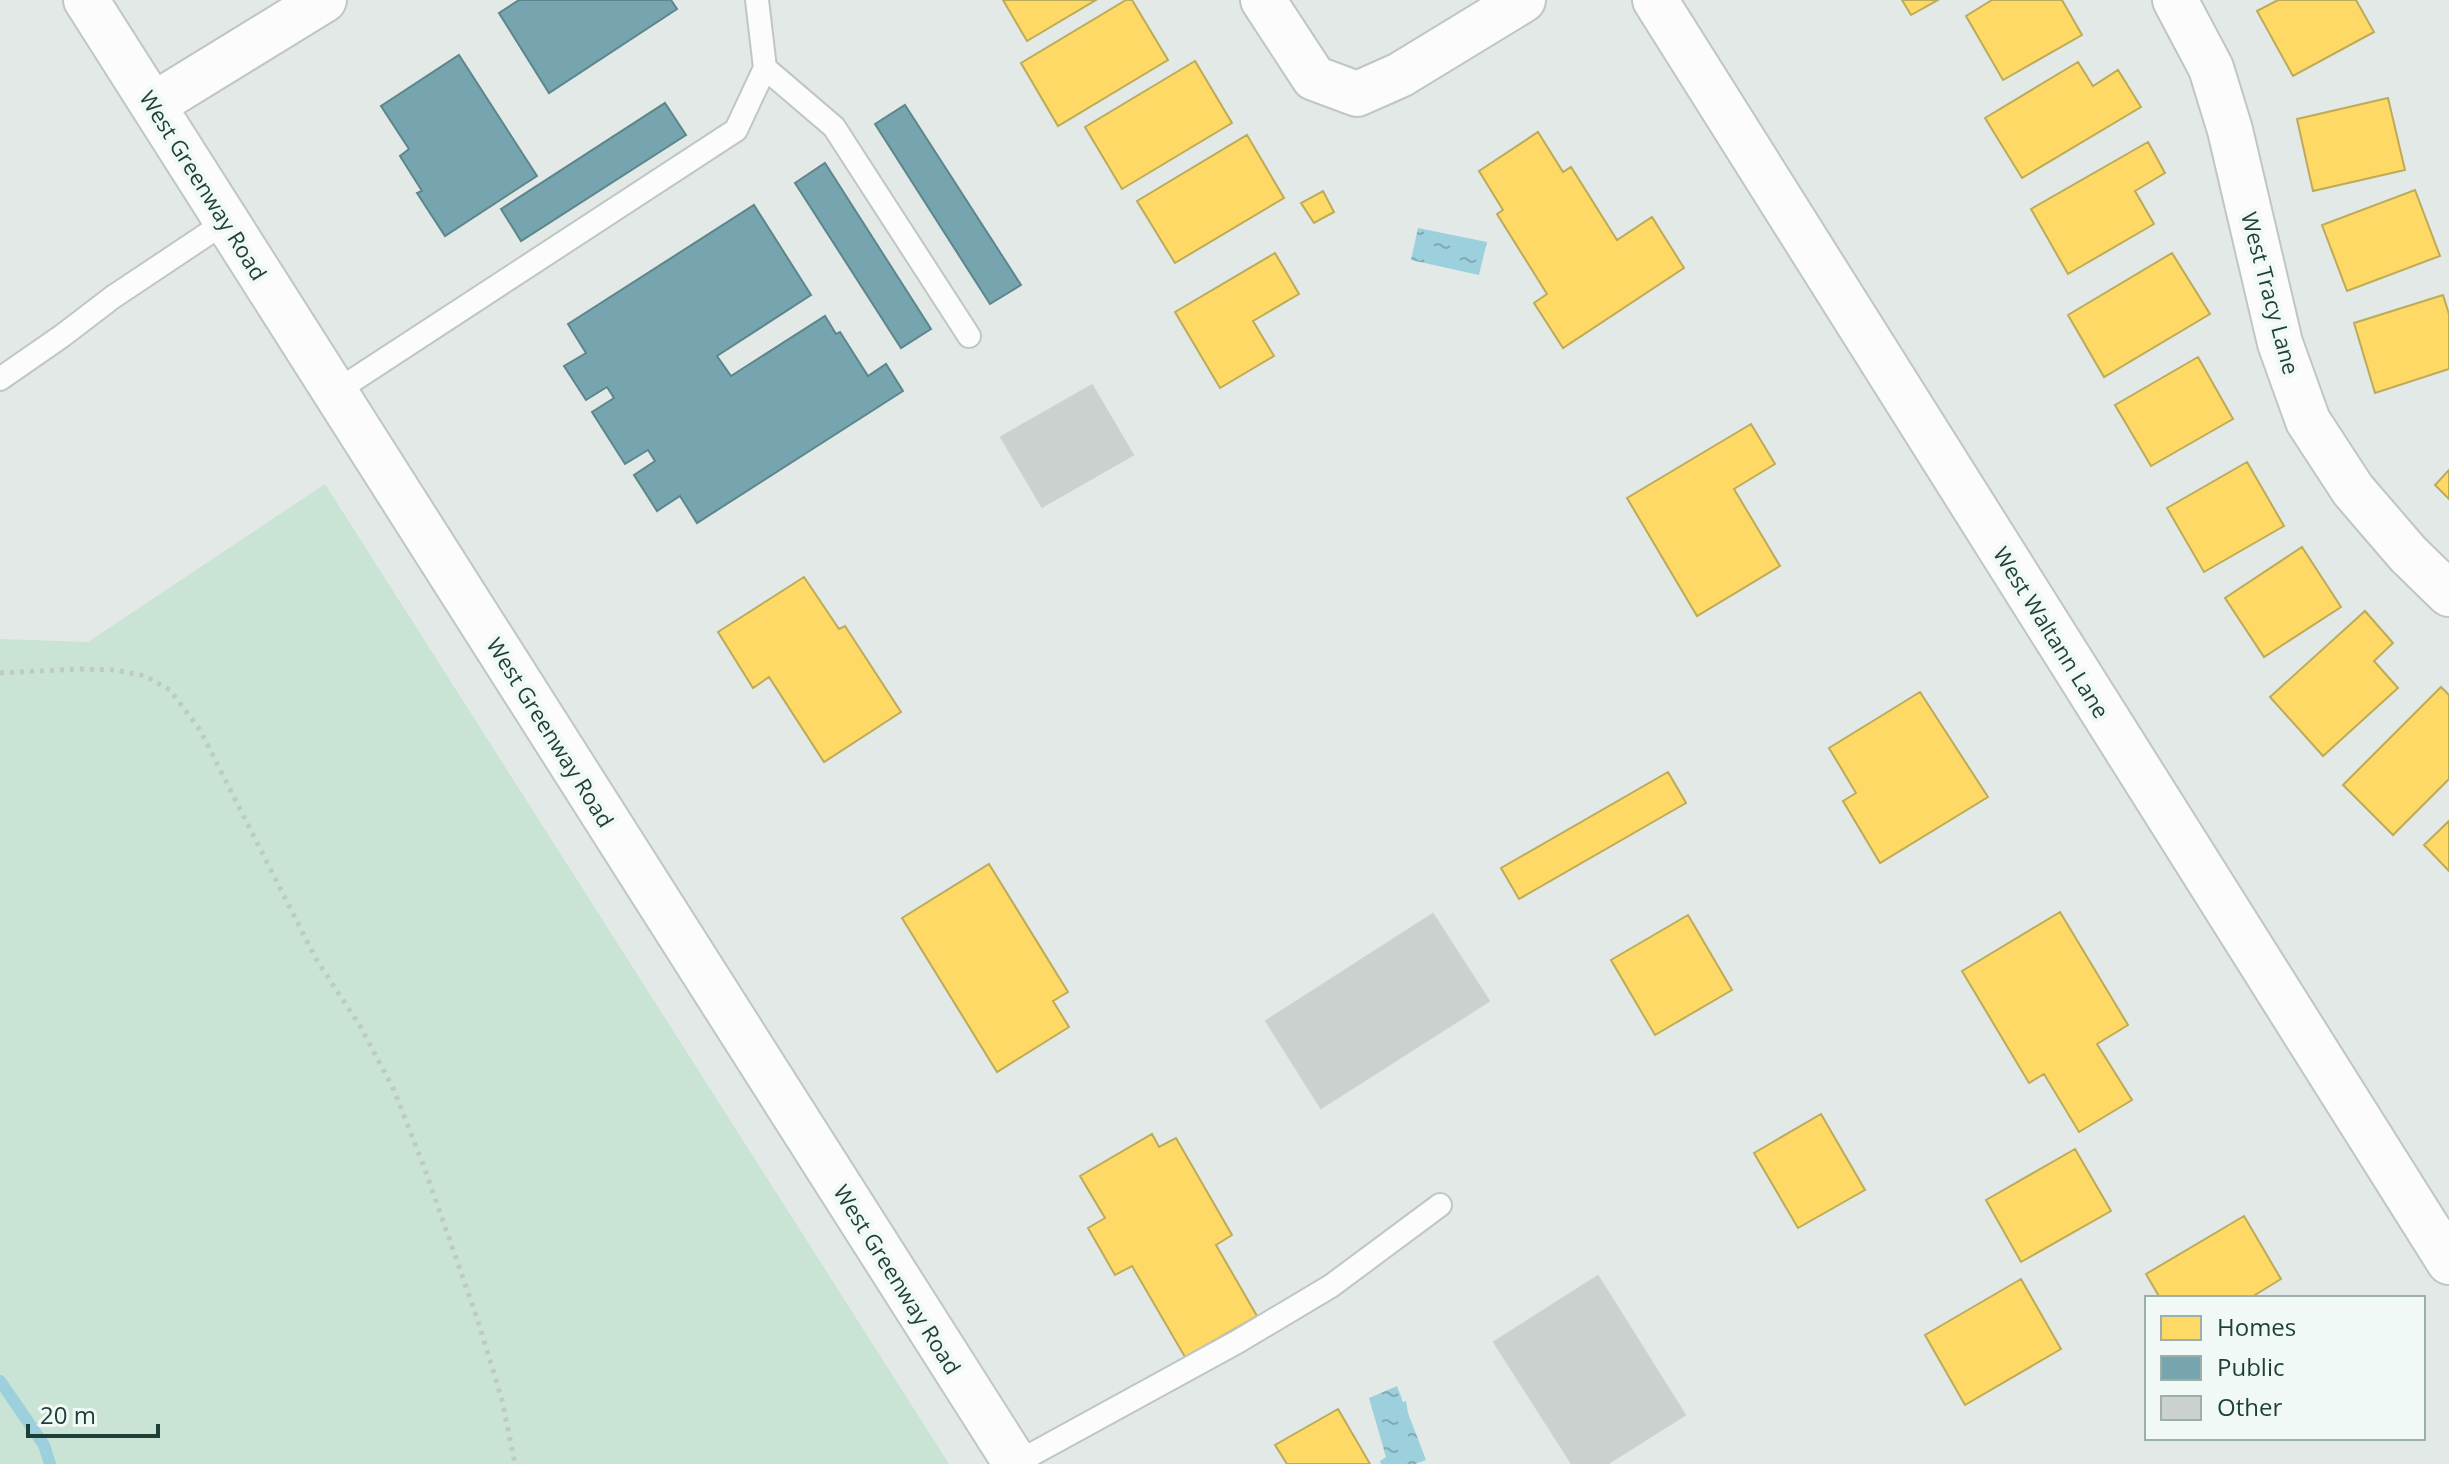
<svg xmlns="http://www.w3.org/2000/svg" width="2449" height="1464" viewBox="0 0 2449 1464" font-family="'Open Sans',sans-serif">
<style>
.grass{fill:#c9e4d4}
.water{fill:url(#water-ripples)}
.homes{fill:#ffd966;stroke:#bcab58;stroke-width:2}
.public{fill:#76a5af;stroke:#5c868b;stroke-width:2}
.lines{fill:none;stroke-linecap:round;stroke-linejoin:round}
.stream{stroke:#9dd0dd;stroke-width:12}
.building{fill:#cad1ce;stroke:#cbd2d0;stroke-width:2}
.service-casing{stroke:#bfc6c4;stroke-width:26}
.minor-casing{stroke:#bfc6c4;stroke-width:48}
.secondary-casing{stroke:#bec7c4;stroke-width:48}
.path{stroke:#bfcac7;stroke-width:5;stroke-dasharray:4 6;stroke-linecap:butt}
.service{stroke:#fbfcfb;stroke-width:22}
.minor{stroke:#fbfcfb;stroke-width:44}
.secondary{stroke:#fbfcfb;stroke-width:44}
.labels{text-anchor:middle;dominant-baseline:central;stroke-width:8;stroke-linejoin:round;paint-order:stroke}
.street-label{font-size:22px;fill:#1e3f38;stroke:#f0f9f5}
</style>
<defs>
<pattern id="water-ripples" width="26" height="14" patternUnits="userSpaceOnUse" patternTransform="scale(2)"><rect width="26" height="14" fill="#9dd0dd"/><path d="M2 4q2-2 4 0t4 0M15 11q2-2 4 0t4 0" fill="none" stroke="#7faab4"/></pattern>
</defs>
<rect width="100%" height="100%" fill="#e2e9e7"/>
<path class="grass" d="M 325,484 L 949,1464 L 0,1464 L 0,639 L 88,642 Z"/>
<path class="water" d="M 1418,228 L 1487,242 L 1479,275 L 1411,260 Z
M 1397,1386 L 1403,1402 L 1406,1401 L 1408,1413 L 1426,1460 L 1415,1464 L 1381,1464 L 1380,1461 L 1386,1457 L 1369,1398 Z"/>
<path class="homes" d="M 1003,0 L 1096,0 L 1027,41 Z
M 1126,0 L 1132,0 L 1168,60 L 1058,126 L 1021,63 Z
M 1902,0 L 1938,0 L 1911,15 Z
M 1992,0 L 2062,0 L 2082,35 L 2003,80 L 1966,16 Z
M 2278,0 L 2356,0 L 2374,32 L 2293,76 L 2257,11 Z
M 1195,61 L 1232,123 L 1122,189 L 1085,127 Z
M 2078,62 L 2093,86 L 2118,70 L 2141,107 L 2022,178 L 1985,118 Z
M 2388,98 L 2405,170 L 2313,191 L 2297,119 Z
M 1538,132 L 1563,172 L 1571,167 L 1617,240 L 1652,217 L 1684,268 L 1563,348 L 1534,303 L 1547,294 L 1497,214 L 1503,210 L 1479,171 Z
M 1247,135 L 1284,198 L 1175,263 L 1137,201 Z
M 2148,142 L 2165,173 L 2135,191 L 2154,224 L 2068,274 L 2031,209 Z
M 2415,190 L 2440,256 L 2347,291 L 2322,225 Z
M 1323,191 L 1334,212 L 1314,223 L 1301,203 Z
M 1275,253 L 1299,294 L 1253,321 L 1274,356 L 1220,388 L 1175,312 Z
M 2172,253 L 2210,314 L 2104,377 L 2068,315 Z
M 2443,295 L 2449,314 L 2449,369 L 2375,393 L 2354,323 Z
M 2198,357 L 2233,419 L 2151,466 L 2115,405 Z
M 1751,424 L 1775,464 L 1734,489 L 1780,566 L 1697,616 L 1627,498 Z
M 2247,462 L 2284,526 L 2204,572 L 2167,508 Z
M 2449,470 L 2449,499 L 2435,485 Z
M 2302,547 L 2341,607 L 2264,657 L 2225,598 Z
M 804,577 L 839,629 L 845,626 L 901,712 L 824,762 L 769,677 L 753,688 L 718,632 Z
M 2365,611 L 2393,643 L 2374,661 L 2398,688 L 2323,756 L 2270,697 Z
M 2441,687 L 2449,695 L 2449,779 L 2393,835 L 2343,785 Z
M 1920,692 L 1988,797 L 1880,863 L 1843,801 L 1856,793 L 1829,748 Z
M 1668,772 L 1686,803 L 1519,899 L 1501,868 Z
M 2449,821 L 2449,871 L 2424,845 Z
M 989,864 L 1068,992 L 1053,1001 L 1069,1027 L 997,1072 L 902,918 Z
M 2060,912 L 2128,1025 L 2097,1044 L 2132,1100 L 2079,1132 L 2044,1074 L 2029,1083 L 1962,971 Z
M 1688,915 L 1732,990 L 1655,1035 L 1611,960 Z
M 1821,1114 L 1865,1190 L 1798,1228 L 1754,1153 Z
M 1152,1134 L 1159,1147 L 1176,1138 L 1232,1235 L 1216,1245 L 1257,1316 L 1185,1357 L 1132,1266 L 1115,1275 L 1088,1228 L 1105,1218 L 1080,1176 Z
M 2075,1149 L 2111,1211 L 2021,1262 L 1986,1200 Z
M 2244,1216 L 2281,1279 L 2255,1295 L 2257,1298 L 2160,1298 L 2146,1274 Z
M 2021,1279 L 2061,1349 L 1965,1405 L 1925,1335 Z
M 1338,1409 L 1370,1464 L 1287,1464 L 1275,1445 Z"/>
<path class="public" d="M 519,0 L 671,0 L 677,9 L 549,93 L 499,13 Z
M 459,55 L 537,176 L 445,236 L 417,193 L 422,191 L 400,156 L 409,149 L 381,106 Z
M 665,103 L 686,135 L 521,241 L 501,209 Z
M 905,105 L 1021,285 L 990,304 L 875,124 Z
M 825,163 L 931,329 L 901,348 L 795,183 Z
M 754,205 L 811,295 L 717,356 L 731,376 L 825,316 L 836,334 L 840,332 L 868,376 L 886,364 L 903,391 L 697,523 L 680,496 L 657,511 L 634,475 L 655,461 L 648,450 L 625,464 L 592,412 L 614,398 L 607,387 L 586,400 L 564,366 L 586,353 L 568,324 Z"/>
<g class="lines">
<path class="stream" d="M 0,1381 L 44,1445 L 50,1464"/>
</g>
<path class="building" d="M 1092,385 L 1133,455 L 1042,507 L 1001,437 Z
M 1433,914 L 1489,1001 L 1321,1108 L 1266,1021 Z
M 1598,1276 L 1685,1415 L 1607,1464 L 1572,1464 L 1494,1342 Z"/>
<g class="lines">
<g class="service-casing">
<path id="service" d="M 757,0 L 765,68
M 0,379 L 62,336 L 113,297 L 227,221
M 335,392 L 736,130 L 765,68 L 834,127 L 969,336
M 1016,1463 L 1237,1342 L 1331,1286 L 1440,1205"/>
</g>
<g class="minor-casing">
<path id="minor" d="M 1263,0 L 1314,78 L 1357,94 L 1400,75 L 1523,0
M 1655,0 L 2449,1262
M 2175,0 L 2211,68 L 2230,130 L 2280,343 L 2308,421 L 2353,490 L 2408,554 L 2449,594
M 153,105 L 324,0"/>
</g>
<g class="secondary-casing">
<path id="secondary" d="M 86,0 L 1016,1464"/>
</g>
<path class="path" d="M 0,673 L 80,669 L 115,670 L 145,676 L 170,690 L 200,730 L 316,959 L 360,1026 L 394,1090 L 424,1167 L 477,1318 L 502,1400 L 515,1464"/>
<use href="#service" class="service"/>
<use href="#minor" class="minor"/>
<use href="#secondary" class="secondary"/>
</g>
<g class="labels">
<g class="street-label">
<text transform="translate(204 185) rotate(58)">West Greenway Road</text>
<text transform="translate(2271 293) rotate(75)">West Tracy Lane</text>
<text transform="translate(2052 632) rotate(58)">West Waltann Lane</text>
<text transform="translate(551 732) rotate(58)">West Greenway Road</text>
<text transform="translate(898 1279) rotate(58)">West Greenway Road</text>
</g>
</g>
<rect x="2145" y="1296" width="280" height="144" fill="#f0f9f5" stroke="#9cafa9" stroke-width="2"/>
<rect x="2161" y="1316" width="40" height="24" fill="#ffd966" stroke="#9cafa9" stroke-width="2"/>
<text x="2217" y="1336" font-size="24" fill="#1e3f38">Homes</text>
<rect x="2161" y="1356" width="40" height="24" fill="#76a5af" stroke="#9cafa9" stroke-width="2"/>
<text x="2217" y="1376" font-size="24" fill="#1e3f38">Public</text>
<rect x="2161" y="1396" width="40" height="24" fill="#cad1ce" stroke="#9cafa9" stroke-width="2"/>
<text x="2217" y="1416" font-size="24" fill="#1e3f38">Other</text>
<path d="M28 1424v12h130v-12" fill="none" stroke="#1e3f38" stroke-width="4"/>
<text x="40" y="1424" font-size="24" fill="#1e3f38" stroke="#f0f9f5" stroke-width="6" paint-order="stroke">20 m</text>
</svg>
